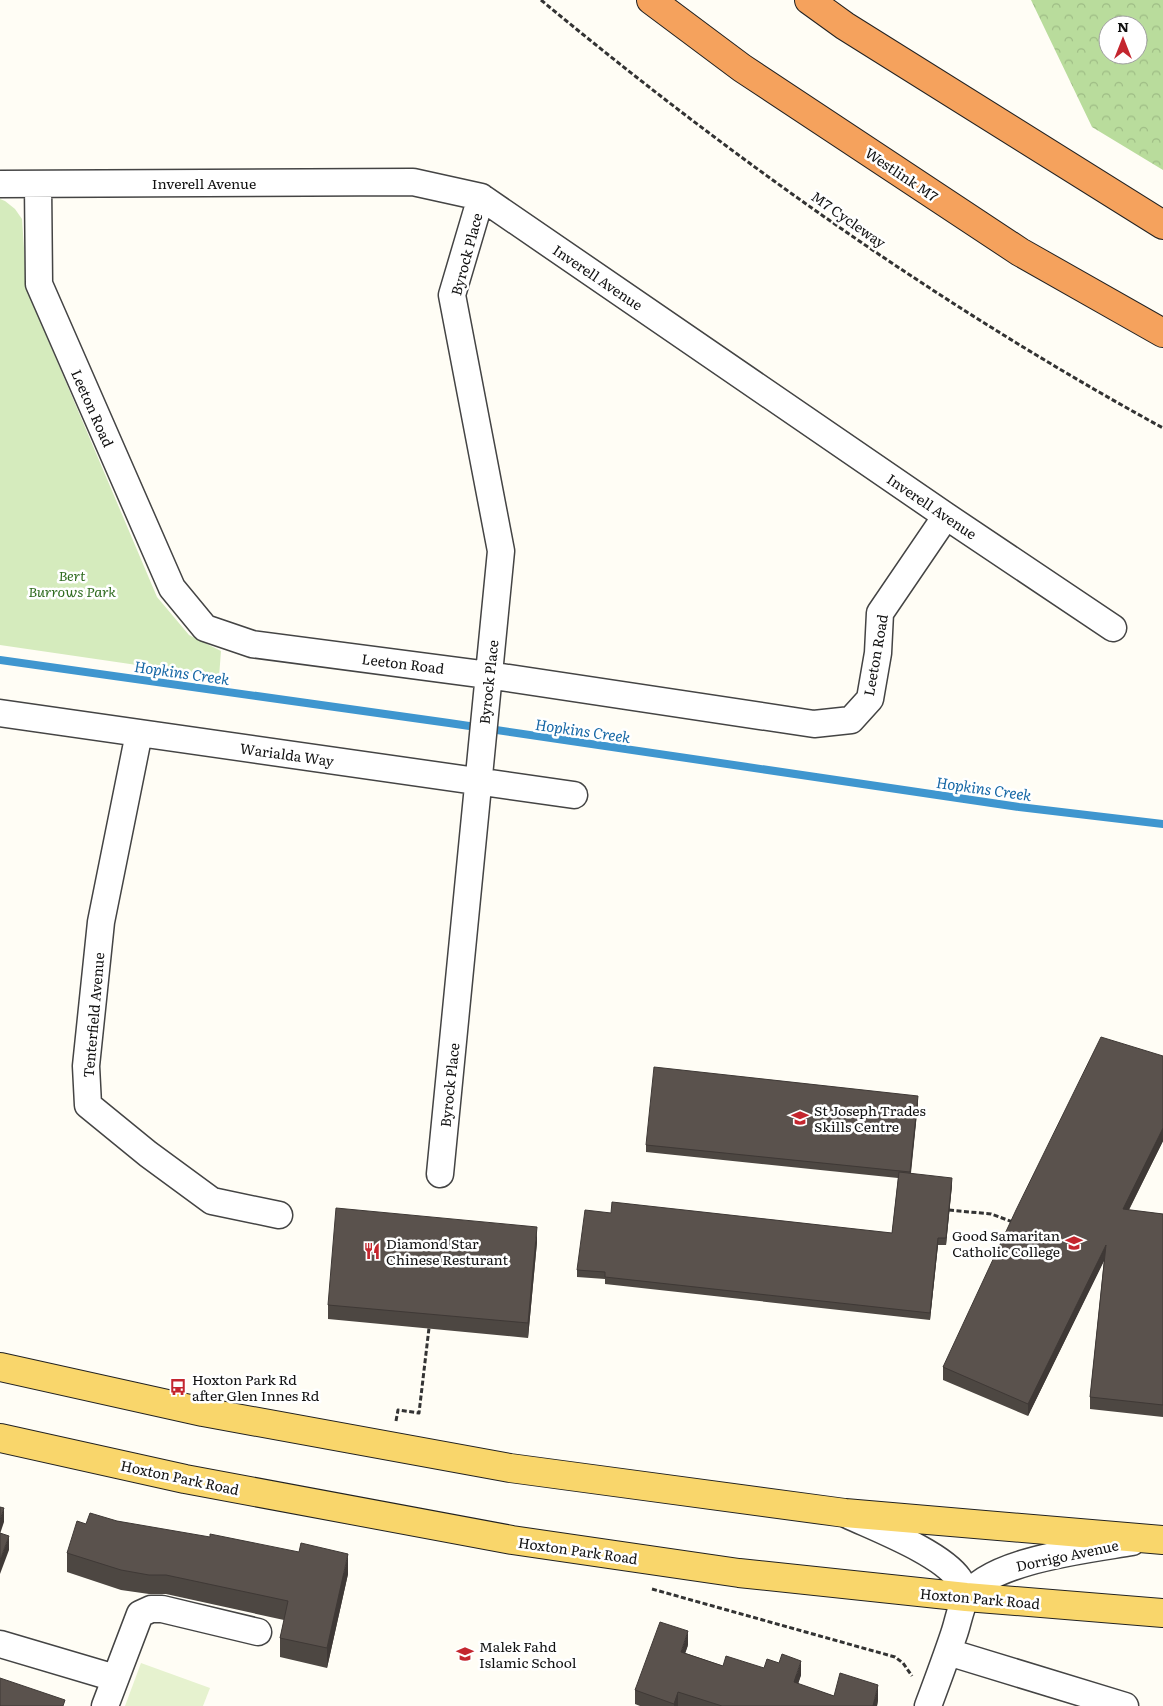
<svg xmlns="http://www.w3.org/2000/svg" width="1163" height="1706" viewBox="0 0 1163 1706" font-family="Literata,serif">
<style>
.forest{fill:url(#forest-crowns);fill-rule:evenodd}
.park{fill:#d5ebbd}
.pitch{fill:#e6f2cf}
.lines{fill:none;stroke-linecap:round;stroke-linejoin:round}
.stream{stroke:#3f96cf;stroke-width:8}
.minor-casing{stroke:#444;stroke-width:29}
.major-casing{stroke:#222;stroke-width:30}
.highway-casing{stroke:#222;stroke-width:30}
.path{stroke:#333;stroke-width:3;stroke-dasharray:5 2.5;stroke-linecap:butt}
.minor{stroke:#fff;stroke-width:26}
.major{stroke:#f9d66b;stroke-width:28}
.highway{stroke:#f5a25d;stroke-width:28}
.wall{fill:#4d4742}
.shaded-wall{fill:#3f3936}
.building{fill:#5a524d;stroke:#3f3936}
.labels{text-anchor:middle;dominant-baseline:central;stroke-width:5;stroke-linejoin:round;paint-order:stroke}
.street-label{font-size:14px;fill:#111;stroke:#fff}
.park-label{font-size:14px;font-style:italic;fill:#2f6b1f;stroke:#fff}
.poi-label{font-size:14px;fill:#111;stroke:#fff;text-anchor:start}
.water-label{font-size:15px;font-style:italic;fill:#1768a6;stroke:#fff}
</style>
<defs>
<pattern id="forest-crowns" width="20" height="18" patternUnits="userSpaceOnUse" patternTransform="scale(1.25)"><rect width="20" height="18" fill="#b9dc9c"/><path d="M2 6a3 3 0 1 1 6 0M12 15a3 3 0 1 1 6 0" fill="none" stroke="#9ebc85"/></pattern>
</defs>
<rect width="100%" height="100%" fill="#fffdf5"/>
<path class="forest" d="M 1031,0 L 1163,0 L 1163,170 L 1092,127 ZM 1108,25 L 1138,25 L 1138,55 L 1108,55 Z"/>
<path class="park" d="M 0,199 L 5,201 L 15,209 L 22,219 L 26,277 L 29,295 L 157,597 L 189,635 L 221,651 L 219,677 L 0,645 Z"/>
<path class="pitch" d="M 141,1663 L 210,1688 L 203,1706 L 125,1706 Z"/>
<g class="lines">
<path class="stream" d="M 0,660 L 449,723 L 1019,807 L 1163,824"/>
<g class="minor-casing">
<path id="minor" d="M 0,184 L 413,182 L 481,197 L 946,516 L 1113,628
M 38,184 L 39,284 L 172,588 L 205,628 L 252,644 L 488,675 L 814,724 L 851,720 L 870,699 L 878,653 L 880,613 L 946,516
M 0,713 L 574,795
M 139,733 L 101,922 L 86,1066 L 88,1105 L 148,1154 L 212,1201 L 279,1215
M 440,1174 L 501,551 L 452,295 L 481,197
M 848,1515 C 878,1529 941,1553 959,1579 C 963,1584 964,1592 966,1597
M 0,1644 L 115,1678
M 948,1652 L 1125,1706
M 105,1706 L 140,1614 L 151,1609 L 162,1609 L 258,1632
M 928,1706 C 937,1682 946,1658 954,1634 C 958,1623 960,1608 966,1598 C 987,1560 1092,1549 1132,1542"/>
</g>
<g class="major-casing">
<path id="major" d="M 0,1367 L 203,1412 L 510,1468 L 845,1513 L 1163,1540
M 0,1438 L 185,1479 L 512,1540 L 739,1573 L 966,1597 L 1163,1613"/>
</g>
<g class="highway-casing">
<path id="highway" d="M 651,0 L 742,68 L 1020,252 L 1163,333
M 809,0 L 845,26 L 1163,225"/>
</g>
<path class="path" d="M 541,0 C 735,161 942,307 1163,428
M 949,1210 L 991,1214 L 1013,1222
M 396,1421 L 398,1410 L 419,1413 L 429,1328
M 652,1589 L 895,1657 L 903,1663 L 912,1676"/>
<use href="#minor" class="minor"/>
<use href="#major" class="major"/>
<use href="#highway" class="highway"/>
</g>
<path class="wall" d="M 1163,1056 L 1163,1141 L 1129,1210 L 1163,1214 L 1163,1417 L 1090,1409 L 1090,1397 L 1104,1260 L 1028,1416 L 943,1380 L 943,1367 Z
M 918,1103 L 911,1173 L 952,1185 L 946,1245 L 938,1245 L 930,1320 L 605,1284 L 605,1279 L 577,1277 L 577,1270 L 611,1213 L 892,1233 L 898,1178 L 646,1152 L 646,1145 Z
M 537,1242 L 528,1338 L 328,1319 L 328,1305 Z
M 117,1521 L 348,1574 L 327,1668 L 280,1657 L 280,1638 L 284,1620 L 166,1594 L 149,1594 L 121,1590 L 67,1572 L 67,1553 L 86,1524 Z
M 688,1645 L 685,1653 L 723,1666 L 764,1668 L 801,1675 L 798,1684 L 834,1696 L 878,1700 L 877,1706 L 640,1706 L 635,1704 L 635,1690 Z"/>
<path class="shaded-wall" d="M 918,1096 L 918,1103 L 910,1179 L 910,1172 Z
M 1163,1128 L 1163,1141 L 1123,1221 L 1123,1209 Z
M 952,1178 L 952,1185 L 946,1245 L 946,1238 Z
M 537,1227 L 537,1242 L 528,1338 L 528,1323 Z
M 938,1238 L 938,1245 L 930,1320 L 930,1313 Z
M 1106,1245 L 1106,1257 L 1028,1416 L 1028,1404 Z
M 4,1508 L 4,1522 L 0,1534 L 0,1520 Z
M 9,1536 L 9,1550 L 0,1574 L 0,1560 Z
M 348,1554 L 348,1574 L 327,1668 L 327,1648 Z
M 688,1631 L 688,1645 L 681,1666 L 681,1652 Z
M 801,1661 L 801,1675 L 794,1696 L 794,1682 Z
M 878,1685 L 878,1700 L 877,1706 L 873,1706 Z
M 678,1692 L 678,1706 L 674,1706 L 674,1704 Z"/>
<path class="building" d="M 1101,1037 L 1163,1056 L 1163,1128 L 1123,1209 L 1163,1214 L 1163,1405 L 1090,1397 L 1106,1245 L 1028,1404 L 943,1367 L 1016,1210 Z
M 654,1067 L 918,1096 L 910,1172 L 646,1145 Z
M 899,1172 L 952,1178 L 946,1238 L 938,1238 L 930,1313 L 605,1277 L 605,1272 L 577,1270 L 585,1210 L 611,1213 L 612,1202 L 892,1233 Z
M 336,1208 L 537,1227 L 528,1323 L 328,1305 Z
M 0,1507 L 4,1508 L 0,1520 Z
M 90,1513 L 117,1521 L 210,1537 L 210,1534 L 299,1552 L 301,1543 L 348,1554 L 327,1648 L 280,1638 L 288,1601 L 166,1575 L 149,1575 L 121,1570 L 67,1553 L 77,1521 L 86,1524 Z
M 0,1533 L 9,1536 L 0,1560 Z
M 660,1622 L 688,1631 L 681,1652 L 723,1666 L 726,1656 L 764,1668 L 767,1659 L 779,1663 L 782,1654 L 801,1661 L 794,1682 L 834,1696 L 840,1673 L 878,1685 L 873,1706 L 722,1706 L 678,1692 L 674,1704 L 635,1690 Z
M 0,1678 L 65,1700 L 63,1706 L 0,1706 Z"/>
<defs>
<g id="school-bare" transform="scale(1.35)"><path d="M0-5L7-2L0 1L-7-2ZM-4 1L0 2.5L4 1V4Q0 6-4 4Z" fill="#c4262e" stroke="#fff" stroke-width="2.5" paint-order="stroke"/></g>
<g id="restaurant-bare" transform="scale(1.35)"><path d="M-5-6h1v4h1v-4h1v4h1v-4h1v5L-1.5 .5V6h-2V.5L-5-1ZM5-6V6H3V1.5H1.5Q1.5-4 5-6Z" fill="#c4262e" stroke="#fff" stroke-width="2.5" paint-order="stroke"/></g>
<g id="bus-bare" transform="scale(1.35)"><path d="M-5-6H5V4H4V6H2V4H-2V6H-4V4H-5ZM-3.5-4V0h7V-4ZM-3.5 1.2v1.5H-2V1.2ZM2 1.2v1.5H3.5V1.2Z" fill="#c4262e" stroke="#fff" stroke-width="2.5" paint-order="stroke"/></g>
</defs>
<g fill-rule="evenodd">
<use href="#school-bare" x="800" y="1118"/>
<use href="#school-bare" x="1074" y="1243"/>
<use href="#restaurant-bare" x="372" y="1251"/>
<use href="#bus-bare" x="178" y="1387"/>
<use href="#school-bare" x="465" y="1654"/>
</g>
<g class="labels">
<g class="street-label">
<text transform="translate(902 174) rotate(34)">Westlink M7</text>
<text x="204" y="183">Inverell Avenue</text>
<text transform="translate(849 219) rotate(35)">M7 Cycleway</text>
<text transform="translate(466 254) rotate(-75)">Byrock Place</text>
<text transform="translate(598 277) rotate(34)">Inverell Avenue</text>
<text transform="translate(93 408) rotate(66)">Leeton Road</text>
<text transform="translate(932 506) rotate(34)">Inverell Avenue</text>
<text transform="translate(875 655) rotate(-80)">Leeton Road</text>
<text transform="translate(403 663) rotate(7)">Leeton Road</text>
<text transform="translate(488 682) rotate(-84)">Byrock Place</text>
<text transform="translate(287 754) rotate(8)">Warialda Way</text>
<text transform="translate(93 1015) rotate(-85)">Tenterfield Avenue</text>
<text transform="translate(449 1085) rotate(-84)">Byrock Place</text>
<text transform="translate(180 1477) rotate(12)">Hoxton Park Road</text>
<text transform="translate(578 1550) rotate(8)">Hoxton Park Road</text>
<text transform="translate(1067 1555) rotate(-12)">Dorrigo Avenue</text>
<text transform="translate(980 1598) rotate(5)">Hoxton Park Road</text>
</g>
<g class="park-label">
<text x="72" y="575">Bert<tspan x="72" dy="16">Burrows Park</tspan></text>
</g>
<g class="poi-label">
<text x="814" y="1110">St Joseph Trades<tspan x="814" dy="16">Skills Centre</tspan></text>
<text x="1060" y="1235" text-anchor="end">Good Samaritan<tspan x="1060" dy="16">Catholic College</tspan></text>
<text x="386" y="1243">Diamond Star<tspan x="386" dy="16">Chinese Resturant</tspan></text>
<text x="192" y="1379">Hoxton Park Rd<tspan x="192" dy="16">after Glen Innes Rd</tspan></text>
<text x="479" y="1646">Malek Fahd<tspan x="479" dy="16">Islamic School</tspan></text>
</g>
<g class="water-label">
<text transform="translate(182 672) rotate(8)">Hopkins Creek</text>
<text transform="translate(583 730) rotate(8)">Hopkins Creek</text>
<text transform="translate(984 788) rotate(8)">Hopkins Creek</text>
</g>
</g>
<g transform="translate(1123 40)"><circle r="24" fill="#ffffff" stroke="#a0a0a0"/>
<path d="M0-4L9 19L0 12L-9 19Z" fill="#c4262e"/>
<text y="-8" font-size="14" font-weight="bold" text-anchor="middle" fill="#111111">N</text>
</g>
</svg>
